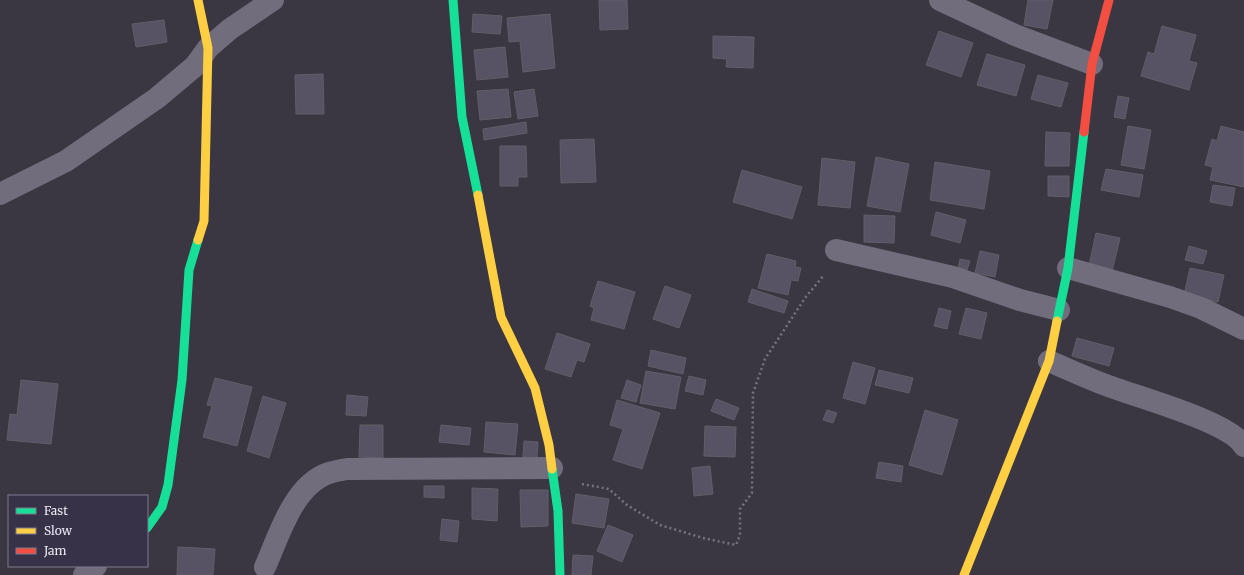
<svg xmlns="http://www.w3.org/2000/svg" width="1244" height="575" viewBox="0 0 1244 575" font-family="Merriweather,serif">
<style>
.building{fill:#585364;stroke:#605e67}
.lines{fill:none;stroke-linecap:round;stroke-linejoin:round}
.path{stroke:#777380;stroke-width:2.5;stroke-dasharray:2 3;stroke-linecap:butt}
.street{stroke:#716d7d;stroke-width:22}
.fast{stroke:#16e098;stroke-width:9}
.slow{stroke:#ffcf43;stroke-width:9}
.jam{stroke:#f24e42;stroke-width:9}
</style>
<rect width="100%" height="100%" fill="#3a3742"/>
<path class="building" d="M 599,0 L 627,0 L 628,29 L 600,30 Z
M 1028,0 L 1053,0 L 1047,29 L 1024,25 Z
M 473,14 L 502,16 L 500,34 L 472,32 Z
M 550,14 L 555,68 L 523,72 L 520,41 L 509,42 L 507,18 Z
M 164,20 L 167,42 L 136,47 L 132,24 Z
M 1162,26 L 1196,35 L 1189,61 L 1197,63 L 1189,90 L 1141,76 L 1148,52 L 1154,54 Z
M 939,31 L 973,43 L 961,77 L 926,65 Z
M 713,36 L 754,37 L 753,68 L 726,67 L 727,59 L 713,58 Z
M 505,47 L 508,77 L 477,80 L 474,50 Z
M 987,54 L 1025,65 L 1016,96 L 977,85 Z
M 323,74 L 324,114 L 296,114 L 295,75 Z
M 1038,75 L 1068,83 L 1061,107 L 1031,99 Z
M 508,89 L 511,117 L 480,120 L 477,91 Z
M 534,89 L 538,116 L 518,119 L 514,92 Z
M 1118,96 L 1129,98 L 1125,119 L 1114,117 Z
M 526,122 L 527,133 L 484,140 L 483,129 Z
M 1128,126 L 1151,130 L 1144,169 L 1121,165 Z
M 1221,126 L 1244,132 L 1244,187 L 1210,180 L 1213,167 L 1205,165 L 1212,139 L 1217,141 Z
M 1046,132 L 1070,133 L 1069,166 L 1045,166 Z
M 594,139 L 596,182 L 561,183 L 560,140 Z
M 500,146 L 526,146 L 527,177 L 518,177 L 518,186 L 500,186 Z
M 876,157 L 909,164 L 900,212 L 867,206 Z
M 822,158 L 855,162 L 850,208 L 818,205 Z
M 935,162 L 990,171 L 984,209 L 930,200 Z
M 1106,169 L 1143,175 L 1139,197 L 1101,190 Z
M 742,170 L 802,187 L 792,219 L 733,202 Z
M 1048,176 L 1069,176 L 1069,197 L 1048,196 Z
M 1213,185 L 1235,188 L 1232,206 L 1210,202 Z
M 936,212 L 966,220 L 960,243 L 931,235 Z
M 864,215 L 895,216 L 894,243 L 864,242 Z
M 1096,233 L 1120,238 L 1111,276 L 1088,270 Z
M 1189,246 L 1207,251 L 1203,264 L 1185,260 Z
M 980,251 L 999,255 L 995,277 L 975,273 Z
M 767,254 L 796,261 L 795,267 L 801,268 L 798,281 L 791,280 L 788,295 L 758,288 Z
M 960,259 L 970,261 L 967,270 L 958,268 Z
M 1190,268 L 1224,275 L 1218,302 L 1184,295 Z
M 598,281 L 635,292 L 624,329 L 591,320 L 594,308 L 590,306 Z
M 665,286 L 691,295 L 679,328 L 653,319 Z
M 752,289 L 788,301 L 784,313 L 748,302 Z
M 939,308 L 951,311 L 947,329 L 934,326 Z
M 966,308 L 987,313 L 981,339 L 959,334 Z
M 557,333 L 590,344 L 584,362 L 577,360 L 571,377 L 545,369 Z
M 1077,338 L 1114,348 L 1109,366 L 1072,356 Z
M 651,350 L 686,358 L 683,374 L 648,366 Z
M 853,362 L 875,368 L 865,404 L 843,398 Z
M 879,370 L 913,378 L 909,393 L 875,385 Z
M 646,371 L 681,377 L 675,409 L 640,403 Z
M 689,376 L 706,380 L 703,395 L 685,391 Z
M 215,378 L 252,387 L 237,446 L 203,437 L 212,406 L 207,405 Z
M 21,380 L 58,384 L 51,444 L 7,440 L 10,414 L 17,415 Z
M 627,380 L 641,385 L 636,402 L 621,398 Z
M 347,395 L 368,397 L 366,416 L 346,415 Z
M 263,396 L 286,403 L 269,458 L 247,451 Z
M 716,399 L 739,408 L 734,420 L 711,411 Z
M 617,400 L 660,413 L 642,469 L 613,460 L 623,429 L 610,425 Z
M 827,410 L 837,413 L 833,423 L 823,420 Z
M 925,410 L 958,420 L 942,475 L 909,465 Z
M 486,422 L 518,424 L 515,455 L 484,452 Z
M 360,425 L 383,425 L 383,458 L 359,457 Z
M 441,425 L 471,428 L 469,445 L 439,442 Z
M 705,426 L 736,427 L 735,457 L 704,456 Z
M 524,441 L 538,442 L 537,458 L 523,457 Z
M 879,462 L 903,466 L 901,482 L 876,478 Z
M 710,466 L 713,494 L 694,496 L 692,468 Z
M 424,486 L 444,486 L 444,498 L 424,497 Z
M 472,488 L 498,489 L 497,521 L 472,519 Z
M 520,490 L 548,490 L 548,526 L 521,527 Z
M 576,494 L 609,499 L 604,528 L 572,523 Z
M 442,519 L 459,521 L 457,542 L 440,540 Z
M 608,525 L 633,535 L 622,562 L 597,551 Z
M 178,547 L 215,549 L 213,575 L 177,575 Z
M 573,555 L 593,556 L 591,575 L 572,575 Z"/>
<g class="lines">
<path class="path" d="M 582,484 L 609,489 L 627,505 L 660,525 L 703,538 L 736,545 L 740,535 L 740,509 L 752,493 L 753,393 L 765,359 L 805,298 L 824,275"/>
<path class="street" d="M 940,0 L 1015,35 L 1092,64
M 0,194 L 66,161 L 157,98 L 195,66 L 208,48 L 230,29 L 273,0
M 836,250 L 953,277 L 1020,300 L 1059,310
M 1068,268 L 1170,297 L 1201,308 L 1244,329
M 1049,361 C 1067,369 1085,377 1103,384 C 1133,396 1229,421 1244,446
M 265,567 C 279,536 293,485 329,473 C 335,471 341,470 347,469 L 552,468
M 84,575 L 96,566"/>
<path class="fast" d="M 453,0 L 462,117 L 478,195
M 1057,321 L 1068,268 L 1084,132
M 552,469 L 558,511 L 560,575
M 147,528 L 162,507 L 168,485 L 182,380 L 189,270 L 198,240"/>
<path class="slow" d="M 198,0 L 208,48 L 204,221 L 198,240
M 478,195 L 501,317 L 535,388 L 549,445 L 552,469
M 964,575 L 1049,361 L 1057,321"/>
<path class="jam" d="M 1084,132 L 1092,64 L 1109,0"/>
</g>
<rect x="8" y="495" width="140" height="72" fill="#373247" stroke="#7e7a8c"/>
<rect x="16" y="508" width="20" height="6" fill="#16e098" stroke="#7e7a8c"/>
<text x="44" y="515" font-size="12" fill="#e9e6f4">Fast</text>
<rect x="16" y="528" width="20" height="6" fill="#ffcf43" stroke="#7e7a8c"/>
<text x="44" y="535" font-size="12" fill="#e9e6f4">Slow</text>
<rect x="16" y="548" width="20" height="6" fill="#f24e42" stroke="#7e7a8c"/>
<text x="44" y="555" font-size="12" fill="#e9e6f4">Jam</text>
</svg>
